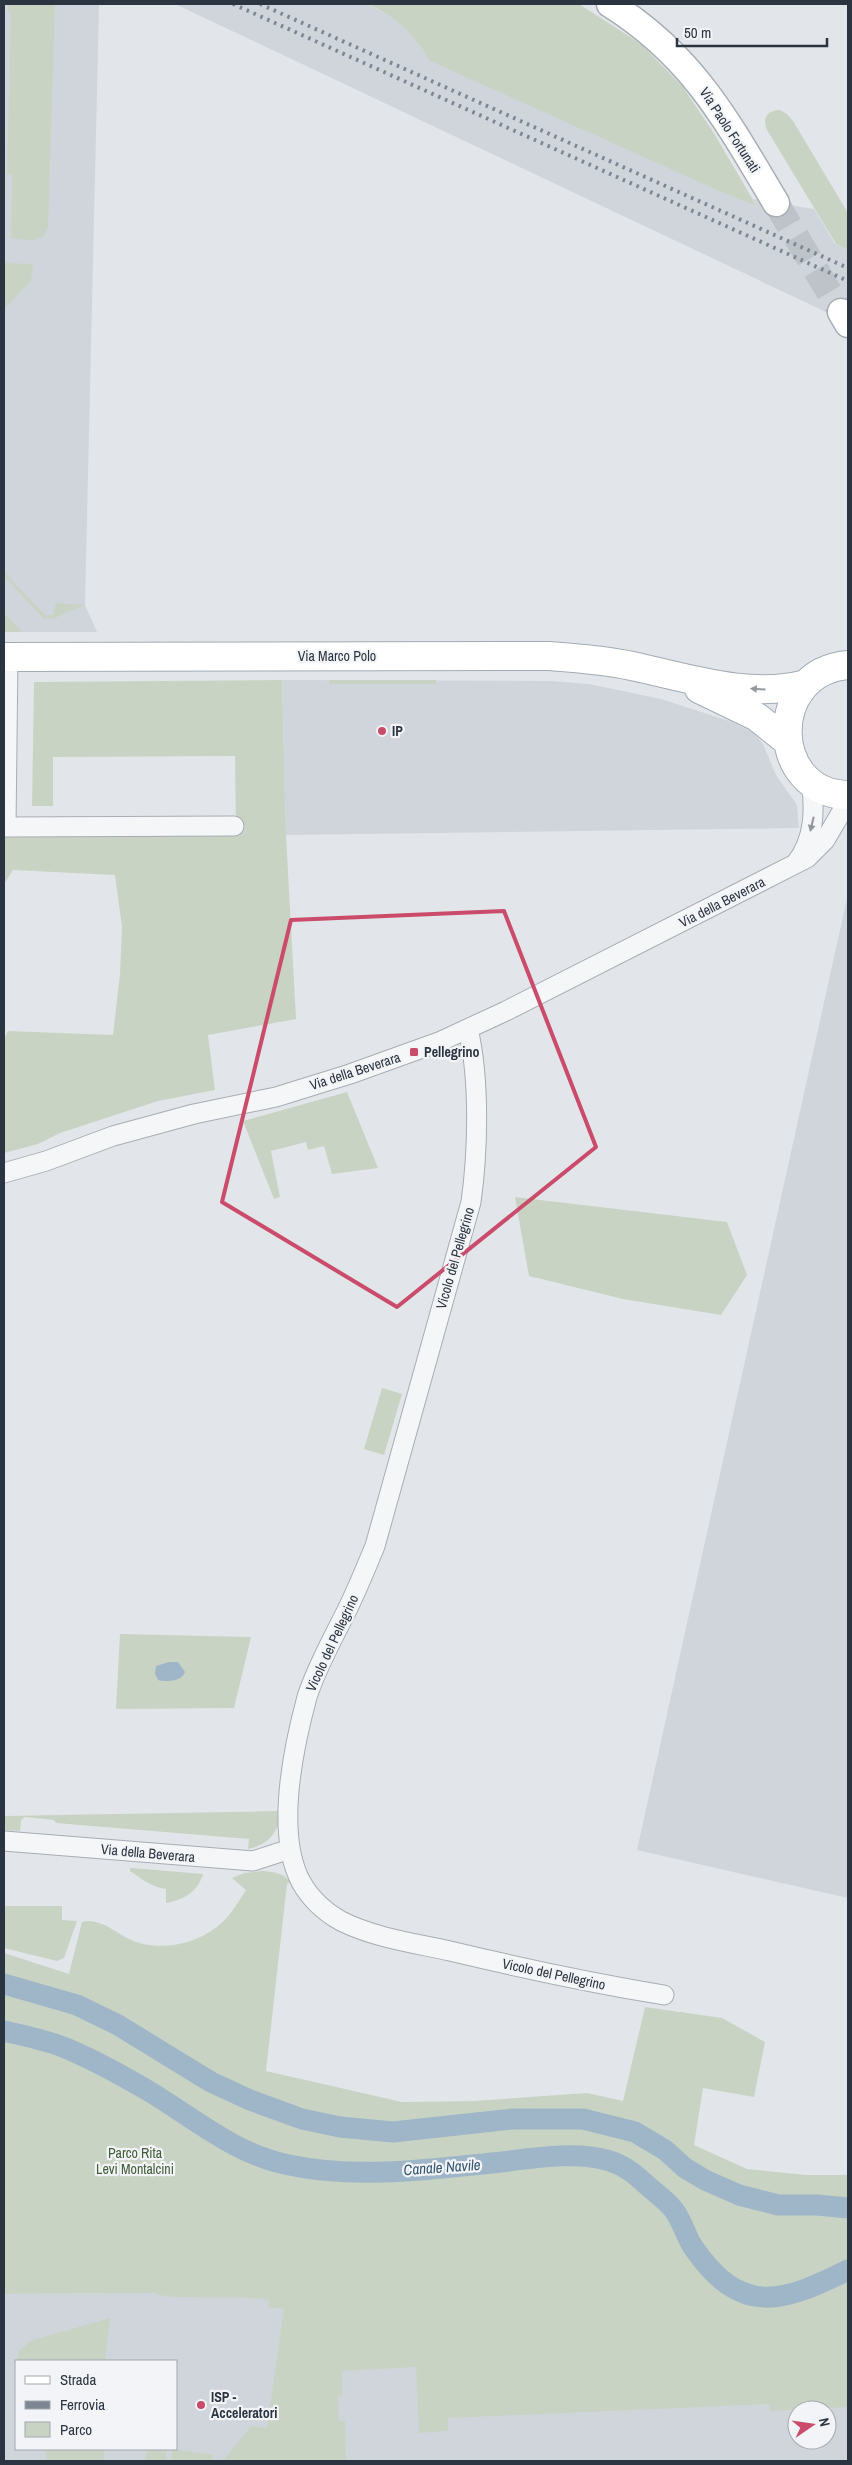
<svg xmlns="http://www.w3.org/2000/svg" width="852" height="2465" viewBox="0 0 852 2465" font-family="'Archivo Narrow',sans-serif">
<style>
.built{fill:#d0d5dc;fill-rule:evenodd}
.green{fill:#c9d3c3}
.water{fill:#9eb6c8}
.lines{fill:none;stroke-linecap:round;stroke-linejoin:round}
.canal{stroke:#9eb6c8;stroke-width:21}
.secondary-tunnel{stroke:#bdc3c8;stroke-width:26;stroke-dasharray:26 13;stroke-linecap:butt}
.street-casing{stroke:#a7adb4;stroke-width:21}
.secondary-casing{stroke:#a7adb4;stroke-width:29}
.primary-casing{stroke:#a2abb5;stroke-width:30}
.street{stroke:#f5f6f8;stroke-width:19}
.secondary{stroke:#fff;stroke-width:26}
.primary{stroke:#fff;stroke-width:28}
.rail{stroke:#7c8793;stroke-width:4;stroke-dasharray:2.5 5;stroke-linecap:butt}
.oneway{fill:#959aa0}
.oneway2{fill:#90969c}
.marked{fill:none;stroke:#ca4c6a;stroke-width:4;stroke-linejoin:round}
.poi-dot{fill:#ca4c6a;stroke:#f2f4f7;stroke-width:2}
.labels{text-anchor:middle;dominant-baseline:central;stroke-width:4.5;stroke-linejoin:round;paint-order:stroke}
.street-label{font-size:14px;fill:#2b3541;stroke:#f2f4f7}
.poi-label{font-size:14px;font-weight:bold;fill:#2b3541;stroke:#f2f4f7;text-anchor:start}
.park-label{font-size:14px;fill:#425c38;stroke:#f2f4f7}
.water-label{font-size:15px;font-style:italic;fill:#365774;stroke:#f2f4f7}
</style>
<rect width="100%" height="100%" fill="#e2e6ea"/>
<path class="built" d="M 4,4 L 99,4 L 85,605 L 97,632 L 4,632 Z
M 175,4 L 368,4 L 400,22 L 412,34 L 431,61 L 756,204 L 753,199 L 814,209 L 835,244 L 848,250 L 848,313 L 824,311 Z
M 282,680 L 551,681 L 589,684 L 661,699 L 732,722 L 754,733 L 763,744 L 776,775 L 797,805 L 799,828 L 286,835 Z
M 848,894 L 848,1898 L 637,1850 Z
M 267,2292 L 848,2367 L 848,2461 L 4,2461 L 4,2294 ZM 16,2361 L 176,2361 L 176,2449 L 16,2449 ZM 797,2410 L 827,2410 L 827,2440 L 797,2440 Z"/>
<path class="green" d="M 8,4 L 55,4 L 55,6 L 48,228 L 44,236 L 35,240 L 11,239 L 12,174 L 7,174 L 11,12 L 8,12 Z
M 368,4 L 579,4 L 641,44 L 682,86 L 712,130 L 756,205 L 735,198 L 430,61 C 413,32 398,19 368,4 Z
M 780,110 L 787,114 L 793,121 L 848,213 L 848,250 L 836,244 L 767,130 C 762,119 767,110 780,110 Z
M 4,263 L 33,264 L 31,281 L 4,309 Z
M 4,572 L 45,615 L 53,615 L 56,603 L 85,605 L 55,618 L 44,619 L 4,576 Z
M 4,613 L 21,630 L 20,632 L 4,632 Z
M 282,680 L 286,835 L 296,1019 L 208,1035 L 215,1090 L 158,1101 L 60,1133 L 38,1144 L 4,1153 L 4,1039 L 8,1031 L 113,1035 L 120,974 L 122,927 L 115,875 L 13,870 L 4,884 L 4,833 L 236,834 L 235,756 L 53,757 L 53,806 L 32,806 L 34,682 Z
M 329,680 L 436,680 L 436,684 L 329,684 Z
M 347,1092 L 378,1168 L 332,1174 L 324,1146 L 308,1150 L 306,1142 L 271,1151 L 280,1197 L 274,1199 L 243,1121 Z
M 515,1197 L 727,1222 L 747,1275 L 721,1315 L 623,1299 L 529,1276 Z
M 382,1388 L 402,1394 L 384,1455 L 364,1449 Z
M 120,1634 L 251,1637 L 234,1708 L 116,1709 Z
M 282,1811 C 278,1832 270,1844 248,1849 L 249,1839 L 56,1823 L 54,1820 L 25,1817 L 21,1820 L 20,1831 L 4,1830 L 4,1816 Z
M 130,1868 L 132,1868 L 203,1874 C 198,1892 183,1900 166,1903 L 166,1889 C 151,1887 142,1879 130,1871 Z
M 262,1871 C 273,1872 283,1872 290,1882 L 287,1884 L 266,2071 L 402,2102 L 474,2101 L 587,2093 L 623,2101 L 645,2007 L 722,2018 L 765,2042 L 754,2097 L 703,2088 L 694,2145 L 747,2169 L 806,2175 L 848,2175 L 848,2407 L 770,2411 L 769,2404 L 448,2418 L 448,2431 L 419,2433 L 416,2367 L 342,2371 L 342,2395 L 338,2396 L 339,2421 L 345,2421 L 346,2461 L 223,2461 L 251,2426 L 267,2428 L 284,2309 L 268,2307 L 269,2300 C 247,2295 165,2301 155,2293 L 4,2294 L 4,1953 L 69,1974 L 82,1922 C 96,1917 114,1930 125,1937 C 152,1952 189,1947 214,1929 C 228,1920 237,1904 246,1890 L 232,1878 L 244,1873 Z
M 4,1906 L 62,1906 L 62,1920 L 77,1921 L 64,1958 L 57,1961 L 4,1948 Z
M 110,2318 L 105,2361 L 17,2361 L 19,2351 L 30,2341 Z
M 44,2449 L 105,2449 L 103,2461 L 48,2461 Z
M 147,2449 L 167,2449 L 166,2461 L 145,2461 Z
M 173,2449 L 213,2455 L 212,2461 L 171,2461 Z"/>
<path class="water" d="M 169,1662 L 178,1662 L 185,1672 C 181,1682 167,1682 158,1680 L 155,1674 L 156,1666 Z"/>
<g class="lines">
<path class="canal" d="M 4,1984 L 77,2005 L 118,2025 L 211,2082 L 250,2100 L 302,2119 L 340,2127 L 393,2132 L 512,2119 L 583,2119 L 635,2132 L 665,2150 L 685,2168 L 705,2180 L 739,2195 L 778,2205 L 817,2205 L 848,2208
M 4,2031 C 25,2036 47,2040 68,2049 C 96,2061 125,2077 152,2093 C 196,2120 237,2155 289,2165 C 355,2179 426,2170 492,2163 C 528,2159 576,2150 610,2161 C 626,2166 637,2176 649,2187 C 658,2195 670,2203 676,2213 C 683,2224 686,2236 693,2247 C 741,2317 782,2303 848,2270"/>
<path class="secondary-tunnel" d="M 776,203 L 841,312"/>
<g class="street-casing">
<path id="street" d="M 4,827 L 234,826
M 6,827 L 8,657
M 796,863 C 815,839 815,809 811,781
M 468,1029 C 480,1079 478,1152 471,1202 L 375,1546 C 365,1570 355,1595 343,1618 C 330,1644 316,1669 307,1697 C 293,1749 275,1833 301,1882 C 310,1898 325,1912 341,1921 C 375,1938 414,1943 450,1951 C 521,1968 592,1983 664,1995
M 4,1173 L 46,1161 L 113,1136 L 194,1114 L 276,1097 L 350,1074 L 439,1042 L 506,1011 L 807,858 L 825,840 L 848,801
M 4,1841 L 253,1861 L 290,1849"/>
</g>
<g class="secondary-casing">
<path id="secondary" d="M 610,4 C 693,56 727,121 776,203
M 841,312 L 848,324"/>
</g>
<g class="primary-casing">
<path id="primary" d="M 4,657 L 549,656 C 576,658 605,660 632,666 C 688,678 749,699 806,684
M 848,665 C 766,672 769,794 848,795
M 699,689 L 757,717 L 787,741"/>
</g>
<use href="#street" class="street"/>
<use href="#secondary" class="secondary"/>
<use href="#primary" class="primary"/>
<path class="rail" d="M 233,4 L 848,281
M 260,4 L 848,268"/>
</g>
<defs><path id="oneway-solid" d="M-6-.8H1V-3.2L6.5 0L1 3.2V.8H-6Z" transform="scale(1.25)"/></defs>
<use class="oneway" href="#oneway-solid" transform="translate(758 689) rotate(-176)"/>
<use class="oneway2" href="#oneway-solid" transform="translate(812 824) rotate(103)"/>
<path class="marked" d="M 504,911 L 596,1147 L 397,1307 L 222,1202 L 291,920 Z"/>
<g class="poi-dot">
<circle cx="382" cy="731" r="5"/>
<rect x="409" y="1047" width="10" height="10" rx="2.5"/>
<circle cx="201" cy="2405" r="5"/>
</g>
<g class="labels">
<g class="street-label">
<text transform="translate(730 130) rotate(57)">Via Paolo Fortunati</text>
<text x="337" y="656">Via Marco Polo</text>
<text transform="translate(722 902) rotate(-27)">Via della Beverara</text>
<text transform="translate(355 1071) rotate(-18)">Via della Beverara</text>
<text transform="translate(455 1258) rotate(-74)">Vicolo del Pellegrino</text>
<text transform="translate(332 1643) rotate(-65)">Vicolo del Pellegrino</text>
<text transform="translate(148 1853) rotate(5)">Via della Beverara</text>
<text transform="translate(554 1974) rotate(12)">Vicolo del Pellegrino</text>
</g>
<g class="poi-label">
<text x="392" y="731">IP</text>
<text x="424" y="1052">Pellegrino</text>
<text x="211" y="2397">ISP -<tspan x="211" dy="16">Acceleratori</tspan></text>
</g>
<g class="park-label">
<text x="135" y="2153">Parco Rita<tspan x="135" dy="16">Levi Montalcini</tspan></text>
</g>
<g class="water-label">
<text transform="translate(442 2167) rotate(-4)">Canale Navile</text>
</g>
</g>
<rect width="852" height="2465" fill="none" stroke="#2b3541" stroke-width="10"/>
<rect x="15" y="2360" width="162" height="90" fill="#f2f4f7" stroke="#a2a8ae"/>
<rect x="25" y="2376" width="25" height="8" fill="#ffffff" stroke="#a2a8ae"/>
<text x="60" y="2385" font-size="15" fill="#2b3541">Strada</text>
<rect x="25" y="2401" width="25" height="8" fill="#7c8793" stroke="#a2a8ae"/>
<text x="60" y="2410" font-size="15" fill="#2b3541">Ferrovia</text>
<rect x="25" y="2422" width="25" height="15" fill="#c9d3c3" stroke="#a2a8ae"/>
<text x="60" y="2435" font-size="15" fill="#2b3541">Parco</text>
<g transform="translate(812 2425) rotate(77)"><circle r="24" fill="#f2f4f7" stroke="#a2a8ae"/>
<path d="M0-4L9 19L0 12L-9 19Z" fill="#ca4c6a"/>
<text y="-8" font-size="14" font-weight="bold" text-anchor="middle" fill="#2b3541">N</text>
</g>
<path d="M677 38v8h150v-8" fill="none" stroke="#2b3541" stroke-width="2.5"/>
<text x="684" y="38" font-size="15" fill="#2b3541" stroke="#f2f4f7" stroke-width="4" paint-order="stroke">50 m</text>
</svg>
